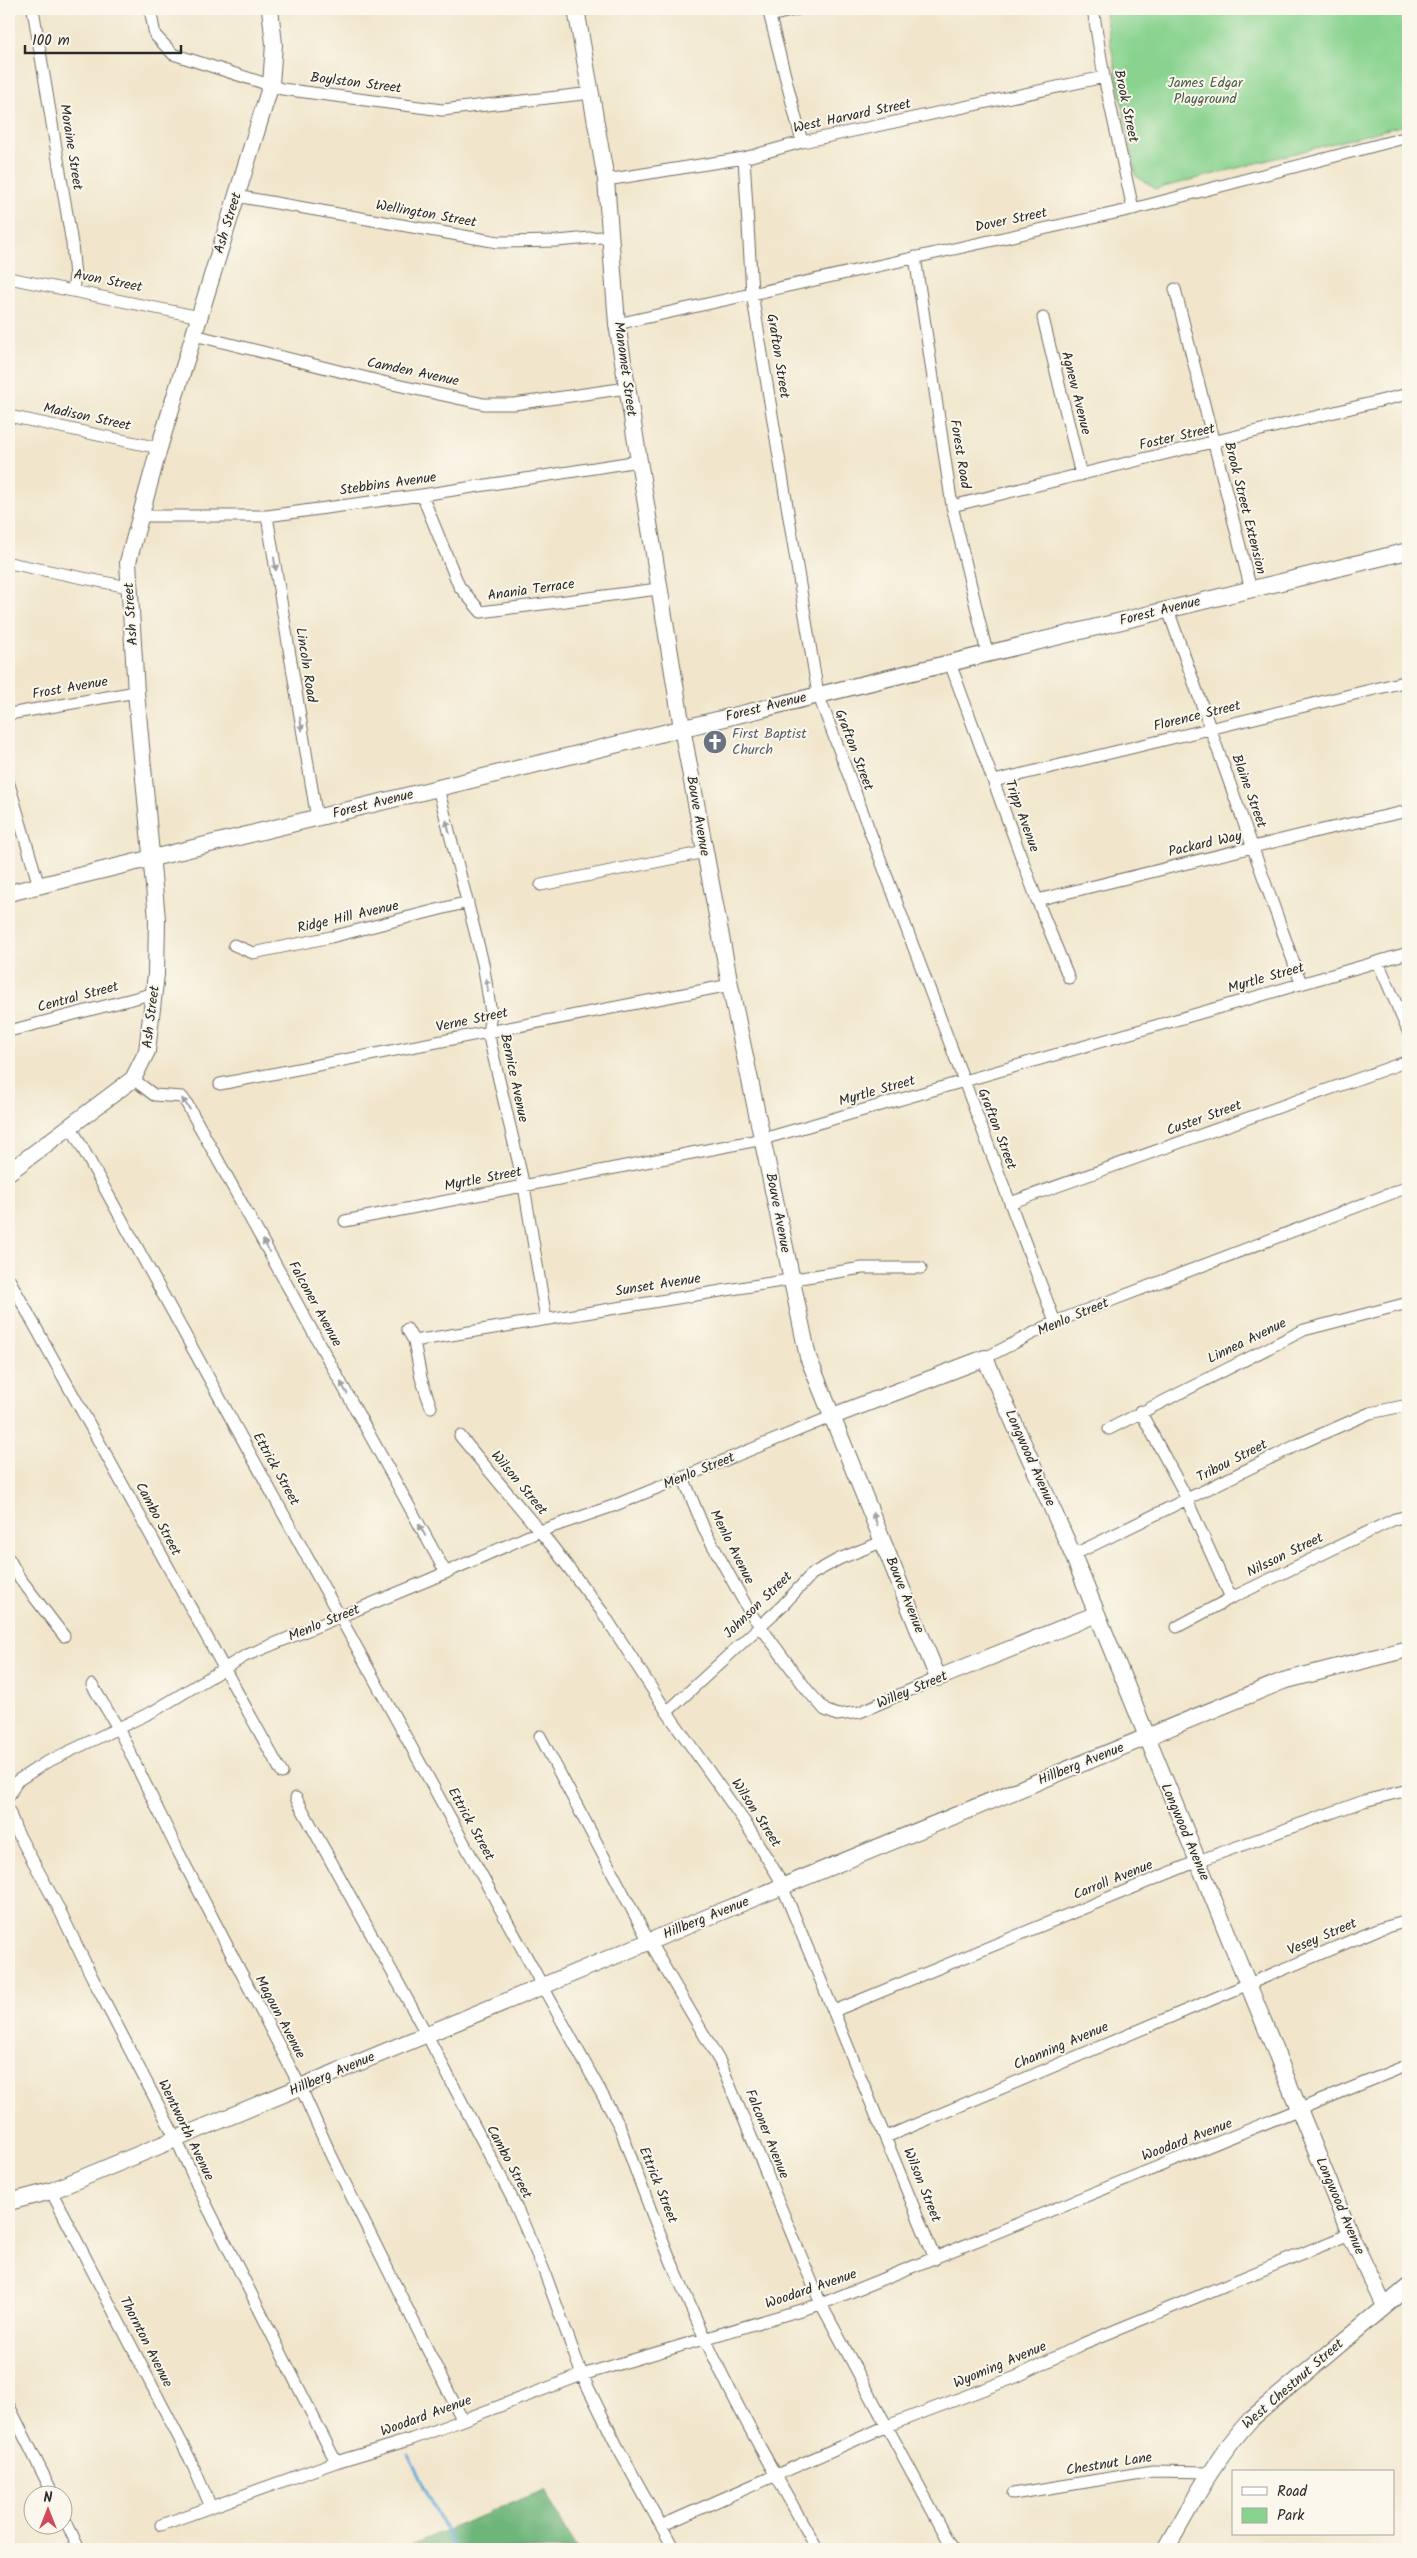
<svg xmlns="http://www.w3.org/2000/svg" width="1417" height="2558" viewBox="0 0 1417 2558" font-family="Kalam,sans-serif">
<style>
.green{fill:#89d38f;stroke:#5a7f5d}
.forest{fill:#6eb57a;stroke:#4c7052}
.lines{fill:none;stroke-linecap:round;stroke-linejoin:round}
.stream{stroke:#64a9da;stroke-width:3}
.street-casing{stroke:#706c63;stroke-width:13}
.secondary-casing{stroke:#706c63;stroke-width:18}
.street{stroke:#fff;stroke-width:11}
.secondary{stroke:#fff;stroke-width:16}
.oneway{fill:#a0a0a0}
.labels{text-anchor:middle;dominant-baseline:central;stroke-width:4;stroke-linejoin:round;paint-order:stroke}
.street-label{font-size:14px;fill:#2b2b2b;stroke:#fbf7ec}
.park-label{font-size:14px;fill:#475d49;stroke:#fbf7ec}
.worship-label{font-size:14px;fill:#5b616d;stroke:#fbf7ec;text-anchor:start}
</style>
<rect width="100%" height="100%" fill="#fbf7ec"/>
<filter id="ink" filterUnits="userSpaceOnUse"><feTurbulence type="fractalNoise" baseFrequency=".02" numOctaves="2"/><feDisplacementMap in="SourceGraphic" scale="10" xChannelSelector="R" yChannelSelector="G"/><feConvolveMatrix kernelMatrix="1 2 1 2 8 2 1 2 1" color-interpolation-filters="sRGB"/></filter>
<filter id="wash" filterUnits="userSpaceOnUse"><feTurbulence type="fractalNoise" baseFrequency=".0096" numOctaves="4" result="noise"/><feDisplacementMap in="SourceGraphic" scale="20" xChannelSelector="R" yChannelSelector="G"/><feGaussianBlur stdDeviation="1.12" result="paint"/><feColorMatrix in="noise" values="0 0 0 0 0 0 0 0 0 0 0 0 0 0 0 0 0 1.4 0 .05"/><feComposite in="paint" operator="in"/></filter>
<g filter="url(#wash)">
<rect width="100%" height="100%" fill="#f1e6cc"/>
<path class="green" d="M 1104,9 L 1401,9 L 1408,36 L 1408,124 L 1156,189 L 1136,176 Z"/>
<path class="forest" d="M 544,2490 L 577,2549 L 401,2549 Z"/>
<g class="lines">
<path class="stream" d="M 408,2454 L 455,2549"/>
</g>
</g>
<g filter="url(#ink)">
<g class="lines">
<g class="street-casing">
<path id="street" d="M 33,9 L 72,244 L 75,276 L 73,290
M 150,9 L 155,35 L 173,54 L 282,89 L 442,110 L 592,93
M 768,9 L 802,142
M 1093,9 L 1104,77 L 1133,209
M 770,16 L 799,9
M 744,158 L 752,293 L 818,694 L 1055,1322
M 606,180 L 744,158 L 802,142 L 1104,77
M 236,196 L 498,242 L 557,241 L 612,236
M 915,257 L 952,506 L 987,653
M 9,278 L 200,317
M 1175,289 L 1251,590
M 1043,318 L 1081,475
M 617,324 L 1133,209 L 1408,137
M 194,335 L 383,382 L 484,404 L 514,404 L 627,388
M 9,416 L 159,448
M 422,495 L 459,586 L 481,612 L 658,589
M 952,506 L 1408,394
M 140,516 L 267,516 L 422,495 L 639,461
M 267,516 L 317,819
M 9,563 L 128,587
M 1168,610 L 1301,983
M 950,663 L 1037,900 L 1069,978
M 9,714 L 136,692
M 994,781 L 1408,681
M 9,784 L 39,886
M 438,788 L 483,963 L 491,1013 L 488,1033 L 524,1186 L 546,1319
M 541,885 L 705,852
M 1037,900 L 1322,830 L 1408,811
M 234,945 L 253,953 L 331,937 L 468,902
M 1378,962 L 1408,1031
M 9,1031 L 155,993
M 133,1079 L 154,1095 L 182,1097 L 187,1104 L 446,1573
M 220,1084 L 730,985
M 71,1127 L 620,2127 C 652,2218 689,2310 733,2396 C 759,2448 789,2498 817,2549
M 1010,1203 L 1408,1061
M 345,1221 L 763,1139 L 1408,953
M 9,1279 L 282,1773
M 407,1329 L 414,1341 L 862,1268 L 921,1268
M 414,1341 L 421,1378 L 431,1407
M 985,1358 L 1055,1322 L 1408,1187
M 1140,1411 L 1182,1489 L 1231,1598
M 1109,1429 L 1304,1330 L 1408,1303
M 460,1436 L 552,1546 L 603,1613 L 667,1712 L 744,1821 L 778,1876 L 935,2259
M 683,1477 L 705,1531 L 749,1611 L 808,1691 L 825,1710 L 837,1715 L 860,1712 L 938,1678
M 1073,1555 L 1299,1444 L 1370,1413 L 1408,1405
M 9,1559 L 19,1577 L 64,1636
M 1177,1627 L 1231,1598 L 1395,1519 L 1408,1516
M 92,1685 L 118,1728 L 178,1851 L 301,2088 L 329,2151 L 462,2419
M 667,1712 L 783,1605 L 812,1574 L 839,1559 L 884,1541
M 540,1736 L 645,1934 L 720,2062 L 821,2304 L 953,2549
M 9,1796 L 17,1781 L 45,1763 L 154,1711 L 245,1656 L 431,1579 L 540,1531 L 613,1506 L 833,1416
M 296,1798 L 427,2035 L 514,2202 L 543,2268 L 582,2375 L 619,2450 L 674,2549
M 9,1811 L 16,1830 L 59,1909 L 92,1977 L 176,2139 L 205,2202 L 336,2462
M 834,2011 L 1198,1861 L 1364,1801 L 1408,1790
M 886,2137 L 1379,1929 L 1408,1921
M 51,2191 L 190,2459 L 211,2507
M 9,2406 L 54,2496
M 1013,2494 L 1153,2471 L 1210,2472
M 62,2513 L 79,2549
M 161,2525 L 336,2462 L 412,2439 L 582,2375 L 821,2304 L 1408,2065
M 663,2525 L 887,2426 L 1016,2377 L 1082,2344 L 1350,2234"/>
</g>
<g class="secondary-casing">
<path id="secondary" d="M 576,9 L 606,180 L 617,324 L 682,728 L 730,985 L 808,1357 L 938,1678 L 1097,1614
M 9,893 L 1408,551
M 9,1172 L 133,1079 L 147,1051 L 156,974 L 157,919 L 136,692 L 128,562 L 159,448 L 271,84 L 274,44 L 270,9
M 833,1416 L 985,1358 L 1073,1555 L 1350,2234 L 1384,2306
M 9,2202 L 51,2191 L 713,1915 L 1283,1681 L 1408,1649
M 1166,2549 C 1192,2504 1215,2458 1251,2419 L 1408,2287"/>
</g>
<use href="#street" class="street"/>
<use href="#secondary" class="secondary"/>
</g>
<defs><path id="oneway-solid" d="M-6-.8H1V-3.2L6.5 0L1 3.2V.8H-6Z" transform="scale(1.25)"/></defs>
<g class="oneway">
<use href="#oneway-solid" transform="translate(275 564) rotate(81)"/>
<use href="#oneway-solid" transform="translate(301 724) rotate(81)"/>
<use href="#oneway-solid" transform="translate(448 827) rotate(-104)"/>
<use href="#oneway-solid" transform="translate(487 985) rotate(-99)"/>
<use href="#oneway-solid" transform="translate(186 1104) rotate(-126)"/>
<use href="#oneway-solid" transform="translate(266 1246) rotate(-118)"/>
<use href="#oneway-solid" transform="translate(344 1388) rotate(-119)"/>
<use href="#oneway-solid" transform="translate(875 1519) rotate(-112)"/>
<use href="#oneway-solid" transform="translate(422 1530) rotate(-119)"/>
</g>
</g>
<defs>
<g id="church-disc" transform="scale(1.25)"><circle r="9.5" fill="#6b7280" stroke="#fbf7ec"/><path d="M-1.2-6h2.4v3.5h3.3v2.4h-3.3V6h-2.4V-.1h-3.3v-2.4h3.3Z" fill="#fff"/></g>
</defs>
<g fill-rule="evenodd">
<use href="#church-disc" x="715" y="742"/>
</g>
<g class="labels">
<g class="street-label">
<text transform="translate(356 83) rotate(7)">Boylston Street</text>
<text transform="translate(1126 106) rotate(78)">Brook Street</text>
<text transform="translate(852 116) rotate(-12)">West Harvard Street</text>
<text transform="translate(71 147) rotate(81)">Moraine Street</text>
<text transform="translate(426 214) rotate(10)">Wellington Street</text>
<text transform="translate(1011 220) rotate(-12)">Dover Street</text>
<text transform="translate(228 223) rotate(-73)">Ash Street</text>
<text transform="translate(108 281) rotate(11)">Avon Street</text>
<text transform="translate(778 356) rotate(81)">Grafton Street</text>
<text transform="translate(625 369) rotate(82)">Manomet Street</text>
<text transform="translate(413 372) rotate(12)">Camden Avenue</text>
<text transform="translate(1076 393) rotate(76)">Agnew Avenue</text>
<text transform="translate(87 417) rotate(12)">Madison Street</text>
<text transform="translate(1177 437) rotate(-13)">Foster Street</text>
<text transform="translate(960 454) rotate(81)">Forest Road</text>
<text transform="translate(388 484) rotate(-8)">Stebbins Avenue</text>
<text transform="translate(1245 508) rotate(76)">Brook Street Extension</text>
<text transform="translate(531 590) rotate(-8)">Anania Terrace</text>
<text transform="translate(1160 611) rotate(-14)">Forest Avenue</text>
<text transform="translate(131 614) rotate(-94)">Ash Street</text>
<text transform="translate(306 665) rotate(81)">Lincoln Road</text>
<text transform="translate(70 688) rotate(-10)">Frost Avenue</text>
<text transform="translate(766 707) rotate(-14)">Forest Avenue</text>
<text transform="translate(1197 716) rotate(-14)">Florence Street</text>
<text transform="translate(854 750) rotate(69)">Grafton Street</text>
<text transform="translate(1249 791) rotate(70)">Blaine Street</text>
<text transform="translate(373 804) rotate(-14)">Forest Avenue</text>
<text transform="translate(698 816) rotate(80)">Bouve Avenue</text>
<text transform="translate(1022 816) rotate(70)">Tripp Avenue</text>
<text transform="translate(1205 844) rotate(-13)">Packard Way</text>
<text transform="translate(348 917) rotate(-13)">Ridge Hill Avenue</text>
<text transform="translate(1266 978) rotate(-16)">Myrtle Street</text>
<text transform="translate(78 997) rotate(-15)">Central Street</text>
<text transform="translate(151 1017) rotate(-83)">Ash Street</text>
<text transform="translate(472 1020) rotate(-12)">Verne Street</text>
<text transform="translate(514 1078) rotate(78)">Bernice Avenue</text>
<text transform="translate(877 1091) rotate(-16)">Myrtle Street</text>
<text transform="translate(1204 1118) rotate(-20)">Custer Street</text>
<text transform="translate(997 1129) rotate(69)">Grafton Street</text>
<text transform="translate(483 1179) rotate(-11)">Myrtle Street</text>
<text transform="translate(778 1213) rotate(79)">Bouve Avenue</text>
<text transform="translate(658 1285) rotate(-9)">Sunset Avenue</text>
<text transform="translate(315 1304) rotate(61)">Falconer Avenue</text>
<text transform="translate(1073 1317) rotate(-23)">Menlo Street</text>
<text transform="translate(1247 1341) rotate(-26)">Linnea Avenue</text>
<text transform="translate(1030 1458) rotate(66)">Longwood Avenue</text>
<text transform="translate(1232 1461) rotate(-27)">Tribou Street</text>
<text transform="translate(276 1469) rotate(61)">Ettrick Street</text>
<text transform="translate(699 1471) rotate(-22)">Menlo Street</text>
<text transform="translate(519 1483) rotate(50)">Wilson Street</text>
<text transform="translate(158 1519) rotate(62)">Cambo Street</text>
<text transform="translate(732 1547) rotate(63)">Menlo Avenue</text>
<text transform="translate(1285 1555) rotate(-26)">Nilsson Street</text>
<text transform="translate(905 1595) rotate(68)">Bouve Avenue</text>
<text transform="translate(758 1605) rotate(-44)">Johnson Street</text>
<text transform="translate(324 1623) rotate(-22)">Menlo Street</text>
<text transform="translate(912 1690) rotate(-23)">Willey Street</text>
<text transform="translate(1081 1764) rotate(-22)">Hillberg Avenue</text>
<text transform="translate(756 1813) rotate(57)">Wilson Street</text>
<text transform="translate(471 1824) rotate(61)">Ettrick Street</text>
<text transform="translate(1185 1832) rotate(67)">Longwood Avenue</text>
<text transform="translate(1113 1880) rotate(-22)">Carroll Avenue</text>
<text transform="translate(706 1918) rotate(-22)">Hillberg Avenue</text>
<text transform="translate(1322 1937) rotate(-23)">Vesey Street</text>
<text transform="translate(280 2017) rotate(62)">Magoun Avenue</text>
<text transform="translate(1061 2046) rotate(-23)">Channing Avenue</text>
<text transform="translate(332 2074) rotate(-23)">Hillberg Avenue</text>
<text transform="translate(186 2130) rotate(64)">Wentworth Avenue</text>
<text transform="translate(767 2134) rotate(68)">Falconer Avenue</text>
<text transform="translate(1187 2140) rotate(-21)">Woodard Avenue</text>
<text transform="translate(509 2162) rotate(62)">Cambo Street</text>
<text transform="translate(658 2185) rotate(68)">Ettrick Street</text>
<text transform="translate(922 2185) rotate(68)">Wilson Street</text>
<text transform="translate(1340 2206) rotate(67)">Longwood Avenue</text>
<text transform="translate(811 2289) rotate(-19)">Woodard Avenue</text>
<text transform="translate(146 2342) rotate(63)">Thornton Avenue</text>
<text transform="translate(1000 2365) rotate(-23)">Wyoming Avenue</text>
<text transform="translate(1293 2384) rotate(-41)">West Chestnut Street</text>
<text transform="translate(426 2416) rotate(-20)">Woodard Avenue</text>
<text transform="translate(1109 2464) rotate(-9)">Chestnut Lane</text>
</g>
<g class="park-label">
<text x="1205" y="83">James Edgar<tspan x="1205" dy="16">Playground</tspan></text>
</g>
<g class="worship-label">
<text x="732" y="734">First Baptist<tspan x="732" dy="16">Church</tspan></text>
</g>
</g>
<rect width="1417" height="2558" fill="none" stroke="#fbf7ec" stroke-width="30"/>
<rect x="1232" y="2470" width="162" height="65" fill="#fbf7ec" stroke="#a8a59f"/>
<rect x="1242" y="2487" width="25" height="8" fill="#ffffff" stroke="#a8a59f"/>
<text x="1277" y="2496" font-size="15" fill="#2b2b2b">Road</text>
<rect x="1242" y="2508" width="25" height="15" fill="#89d38f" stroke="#a8a59f"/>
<text x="1277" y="2520" font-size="15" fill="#2b2b2b">Park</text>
<g transform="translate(48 2510)"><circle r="24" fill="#fbf7ec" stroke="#a8a59f"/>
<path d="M0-4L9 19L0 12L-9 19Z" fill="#d1495b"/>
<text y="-8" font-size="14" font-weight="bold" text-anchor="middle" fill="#2b2b2b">N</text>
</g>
<path d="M25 45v8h156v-8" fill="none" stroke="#2b2b2b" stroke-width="2.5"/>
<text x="32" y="45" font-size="15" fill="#2b2b2b" stroke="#fbf7ec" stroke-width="4" paint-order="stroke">100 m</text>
</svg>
